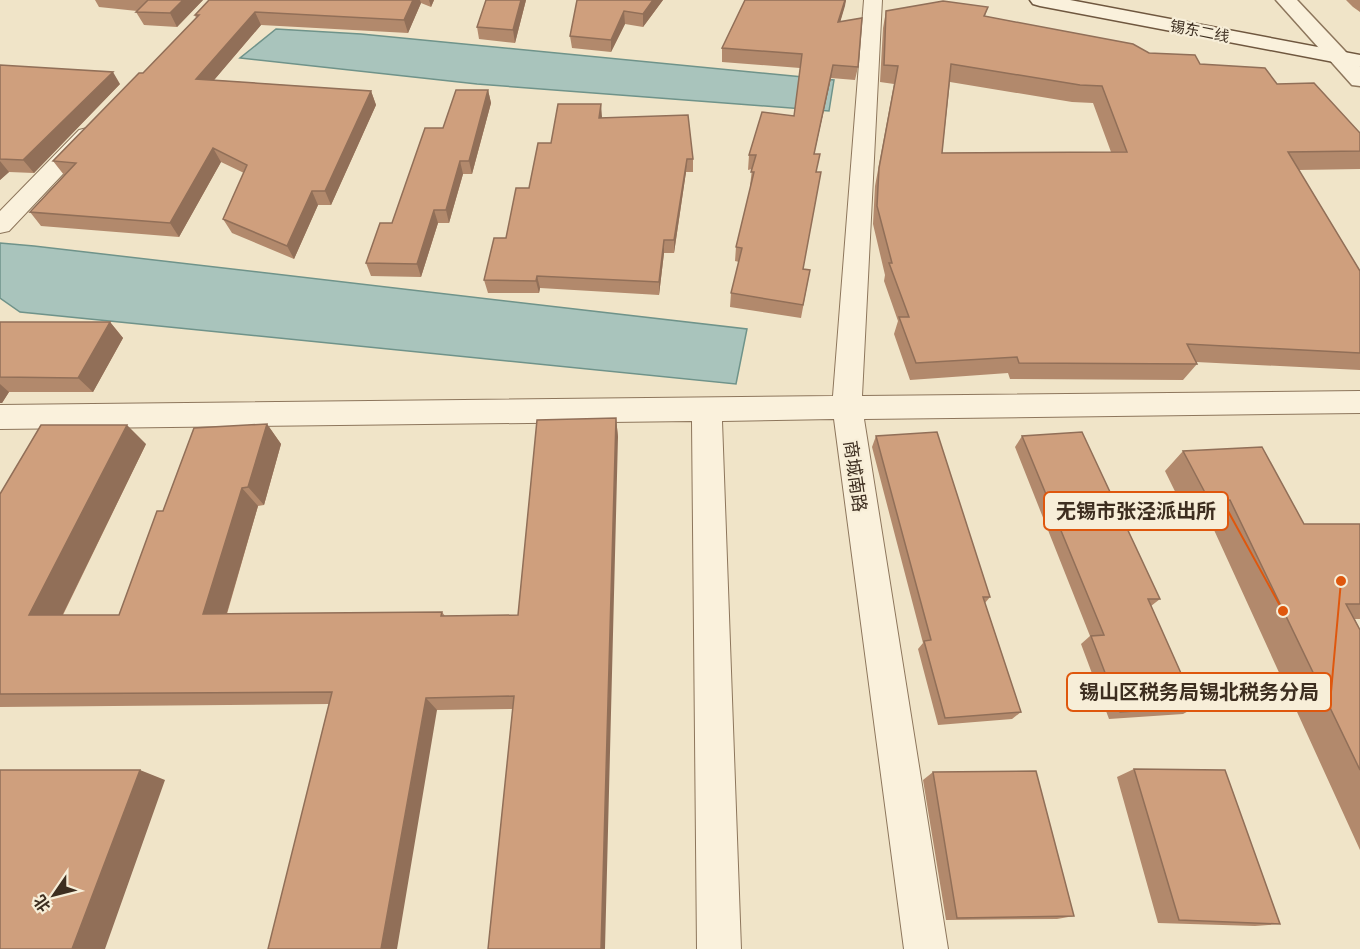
<svg xmlns="http://www.w3.org/2000/svg" width="1360" height="949" viewBox="0 0 1360 949" font-family="Georgia,'Noto Sans SC',serif">
<style>
.water{fill:#a9c4bc;stroke:#6f938a;stroke-width:1.5}
.lines{fill:none;stroke-linecap:round;stroke-linejoin:round}
.minor-casing{stroke:#8d765c;stroke-width:2}
.tertiary-casing{stroke:#8d765c;stroke-width:3}
.secondary-casing{stroke:#6f573f;stroke-width:3}
.minor{fill:#faf1dc;fill-rule:evenodd}
.tertiary{fill:#faf1dc;fill-rule:evenodd}
.secondary{fill:#faf1dc;fill-rule:evenodd}
.wall{fill:#b2896c;fill-rule:evenodd}
.shaded-wall{fill:#916f58}
.building{fill:#cf9f7d;stroke:#916f58;stroke-width:1.5;fill-rule:evenodd}
.labels{text-anchor:middle;dominant-baseline:central;stroke-width:4.5;stroke-linejoin:round;paint-order:stroke}
.far-street-label{font-size:15px;fill:#3d2e20;stroke:#f7eed8}
.street-label{font-size:18px;fill:#3d2e20;stroke:#f7eed8}
.leader{fill:none;stroke:#df570d;stroke-width:2}
.callout-dot{fill:#df570d;stroke:#f7eed8;stroke-width:2}
.callout{fill:#f7eed8;stroke:#df570d;stroke-width:2}
.callout-label{font-size:20px;text-anchor:middle;font-weight:bold;fill:#3d2e20}
</style>
<rect width="100%" height="100%" fill="#f0e4c8"/>
<path class="water" d="M 276,29 L 361,34 L 834,80 L 829,111 L 477,84 L 240,58 Z
M 0,243 L 34,246 L 747,329 L 736,384 L 20,312 L 0,298 Z"/>
<g class="lines">
<g class="minor-casing">
<path id="minor" d="M 864,0 L 882,0 L 862,396 L 1360,391 L 1360,413 L 864,419 L 948,949 L 904,949 L 834,419 L 722,421 L 741,949 L 697,949 L 692,421 L 0,429 L 0,405 L 833,396 Z
M 87,128 L 95,130 L 98,135 L 95,140 L 9,231 L 0,233 L 0,211 L 79,130 Z"/>
</g>
<g class="tertiary-casing">
<path id="tertiary" d="M 1276,0 L 1297,0 L 1360,67 L 1360,86 L 1352,85 Z"/>
</g>
<g class="secondary-casing">
<path id="secondary" d="M 1030,0 L 1070,0 L 1360,55 L 1360,67 L 1040,6 L 1033,4 Z"/>
</g>
<use href="#minor" class="minor"/>
<use href="#tertiary" class="tertiary"/>
<use href="#secondary" class="secondary"/>
</g>
<path class="wall" d="M 95,0 L 203,0 L 177,27 L 144,25 L 136,12 L 137,11 L 99,7 Z
M 209,0 L 434,0 L 431,7 L 421,3 L 408,33 L 261,25 L 214,80 L 371,91 L 376,105 L 331,205 L 318,205 L 294,259 L 232,233 L 223,219 L 244,173 L 221,162 L 179,237 L 41,226 L 30,212 L 64,175 L 53,161 L 143,73 L 196,18 L 195,15 Z
M 486,0 L 526,0 L 515,43 L 479,39 L 477,27 Z
M 577,0 L 663,0 L 643,27 L 625,24 L 611,52 L 572,48 L 570,36 Z
M 745,0 L 846,0 L 840,22 L 858,67 L 855,80 L 831,78 L 814,154 L 816,172 L 803,269 L 810,270 L 801,318 L 730,307 L 731,293 L 739,262 L 735,261 L 736,247 L 751,186 L 750,186 L 752,169 L 748,170 L 749,155 L 794,116 L 800,68 L 722,62 L 722,48 Z
M 1346,0 L 1360,0 L 1360,12 L 1353,7 Z
M 988,7 L 985,16 L 1200,64 L 1277,84 L 1360,133 L 1360,169 L 1298,170 L 1360,271 L 1360,370 L 1196,362 L 1197,364 L 1183,380 L 1010,379 L 1008,373 L 910,380 L 894,334 L 898,321 L 884,281 L 885,275 L 873,224 L 875,186 L 894,84 L 880,82 L 883,28 L 886,11 ZM 950,82 L 1072,102 L 1093,103 L 1111,152 L 942,153 Z
M 0,65 L 120,84 L 34,173 L 9,172 L 0,180 Z
M 488,90 L 491,103 L 472,174 L 463,174 L 449,223 L 438,223 L 421,277 L 371,276 L 366,263 L 392,223 L 443,128 Z
M 602,118 L 693,159 L 693,172 L 686,172 L 674,253 L 664,253 L 659,295 L 540,288 L 539,293 L 488,293 L 484,280 L 506,238 L 529,188 Z
M 0,322 L 110,322 L 123,338 L 93,392 L 9,392 L 2,403 L 0,403 Z
M 616,418 L 618,437 L 513,709 L 437,710 L 329,704 L 0,707 L 0,494 L 146,444 L 63,615 L 119,615 L 163,511 L 267,424 L 281,444 L 264,505 L 258,506 L 227,614 L 442,612 L 445,616 L 518,615 Z
M 876,436 L 990,597 L 985,603 L 1021,712 L 1012,719 L 938,725 L 918,649 L 923,643 L 872,447 Z
M 1022,436 L 1160,599 L 1151,606 L 1196,707 L 1183,714 L 1109,719 L 1081,644 L 1090,636 L 1015,447 Z
M 1183,451 L 1304,524 L 1360,524 L 1360,619 L 1355,619 L 1360,629 L 1360,850 L 1209,519 L 1189,520 L 1165,471 Z
M 1134,769 L 1280,924 L 1255,926 L 1158,923 L 1117,777 Z
M 933,772 L 1074,916 L 1057,919 L 946,920 L 923,780 Z"/>
<path class="shaded-wall" d="M 183,0 L 203,0 L 177,27 L 170,13 Z
M 413,0 L 420,0 L 421,3 L 408,33 L 404,20 Z
M 429,0 L 434,0 L 431,7 Z
M 521,0 L 526,0 L 515,43 L 513,30 Z
M 653,0 L 663,0 L 643,27 L 643,14 Z
M 845,0 L 846,0 L 845,6 L 836,36 L 838,22 Z
M 624,11 L 625,24 L 611,52 L 611,40 Z
M 255,12 L 261,25 L 203,93 L 196,79 Z
M 833,65 L 831,78 L 811,168 L 814,154 Z
M 113,72 L 120,84 L 34,173 L 23,160 Z
M 488,90 L 491,103 L 472,174 L 469,161 Z
M 371,91 L 376,105 L 331,205 L 325,191 Z
M 601,104 L 602,117 L 600,131 L 599,118 Z
M 213,148 L 221,162 L 179,237 L 170,223 Z
M 687,159 L 686,172 L 674,253 L 674,240 Z
M 0,161 L 9,172 L 0,180 Z
M 460,161 L 463,174 L 449,223 L 446,210 Z
M 312,191 L 318,205 L 294,259 L 287,246 Z
M 434,210 L 438,223 L 421,277 L 417,264 Z
M 664,240 L 664,253 L 659,295 L 659,282 Z
M 537,276 L 540,288 L 539,293 L 536,281 Z
M 110,322 L 123,338 L 93,392 L 78,378 Z
M 0,384 L 9,392 L 2,403 L 0,403 Z
M 616,418 L 618,437 L 605,949 L 601,949 Z
M 267,424 L 281,444 L 264,505 L 248,487 Z
M 127,425 L 146,444 L 55,630 L 29,615 Z
M 242,488 L 258,506 L 222,629 L 203,614 Z
M 426,698 L 437,710 L 397,949 L 381,949 Z
M 140,770 L 165,780 L 105,949 L 72,949 Z"/>
<path class="building" d="M 148,0 L 183,0 L 170,13 L 136,12 Z
M 209,0 L 413,0 L 404,20 L 255,12 L 196,79 L 371,91 L 325,191 L 312,191 L 287,246 L 223,219 L 247,165 L 213,148 L 170,223 L 30,212 L 76,163 L 53,161 L 139,73 L 143,73 L 199,15 L 195,15 Z
M 486,0 L 521,0 L 513,30 L 477,27 Z
M 577,0 L 653,0 L 643,14 L 624,11 L 611,40 L 570,36 Z
M 745,0 L 845,0 L 838,22 L 862,18 L 858,67 L 833,65 L 814,154 L 820,154 L 816,172 L 821,172 L 803,269 L 810,270 L 803,305 L 731,293 L 742,248 L 736,247 L 754,172 L 751,172 L 756,155 L 749,155 L 762,112 L 794,116 L 802,54 L 722,48 Z
M 943,1 L 988,7 L 984,16 L 1133,44 L 1149,53 L 1195,55 L 1200,64 L 1265,68 L 1277,84 L 1314,83 L 1360,133 L 1360,151 L 1288,152 L 1360,271 L 1360,353 L 1187,344 L 1197,364 L 1019,363 L 1017,357 L 916,363 L 899,317 L 909,317 L 889,263 L 892,263 L 877,206 L 879,168 L 898,66 L 884,65 L 886,11 ZM 951,64 L 1080,85 L 1102,86 L 1127,152 L 942,153 Z
M 0,65 L 113,72 L 23,160 L 0,159 Z
M 456,90 L 488,90 L 469,161 L 460,161 L 446,210 L 434,210 L 417,264 L 366,263 L 380,223 L 392,223 L 425,128 L 443,128 Z
M 558,104 L 601,104 L 599,118 L 688,115 L 693,159 L 687,159 L 674,240 L 664,240 L 659,282 L 537,276 L 536,281 L 484,280 L 494,238 L 506,238 L 516,188 L 529,188 L 538,143 L 551,143 Z
M 0,322 L 110,322 L 78,378 L 0,377 Z
M 616,418 L 601,949 L 488,949 L 514,696 L 426,698 L 381,949 L 268,949 L 332,692 L 0,694 L 0,494 L 41,425 L 127,425 L 29,615 L 119,615 L 157,511 L 163,511 L 194,428 L 267,424 L 248,487 L 242,488 L 203,614 L 442,612 L 441,616 L 518,615 L 537,420 Z
M 937,432 L 990,597 L 983,597 L 1021,712 L 945,718 L 924,641 L 931,640 L 876,436 Z
M 1082,432 L 1160,599 L 1148,599 L 1196,707 L 1120,712 L 1091,636 L 1104,635 L 1022,436 Z
M 1262,447 L 1304,524 L 1360,524 L 1360,604 L 1346,604 L 1360,630 L 1360,770 L 1230,500 L 1210,502 L 1183,451 Z
M 1134,769 L 1225,770 L 1280,924 L 1179,920 Z
M 0,770 L 140,770 L 72,949 L 0,949 Z
M 1036,771 L 1074,916 L 957,918 L 933,772 Z"/>
<g class="labels">
<g class="far-street-label">
<text transform="translate(1200 30) rotate(11)">锡东二线</text>
</g>
<g class="street-label">
<text transform="translate(857 476) rotate(82)">商城南路</text>
</g>
</g>
<path class="leader" d="M1283 611L1228 511M1341 581L1331 692"/>
<g class="callout-dot">
<circle cx="1283" cy="611" r="6"/>
<circle cx="1341" cy="581" r="6"/>
</g>
<g class="callout">
<rect x="1044" y="492" width="184" height="38" rx="6"/>
<rect x="1067" y="673" width="264" height="38" rx="6"/>
</g>
<g class="callout-label">
<text x="1136" y="518">无锡市张泾派出所</text>
<text x="1199" y="699">锡山区税务局锡北税务分局</text>
</g>
<g transform="translate(54 895) rotate(235)" stroke="#f7eed8" stroke-width="4.5" paint-order="stroke">
<path d="M0-4.5L10 22L0 15L-10 22Z" fill="#3d2e20"/>
<text y="-9" font-size="16" font-weight="bold" text-anchor="middle" fill="#3d2e20">北</text>
</g>
</svg>
